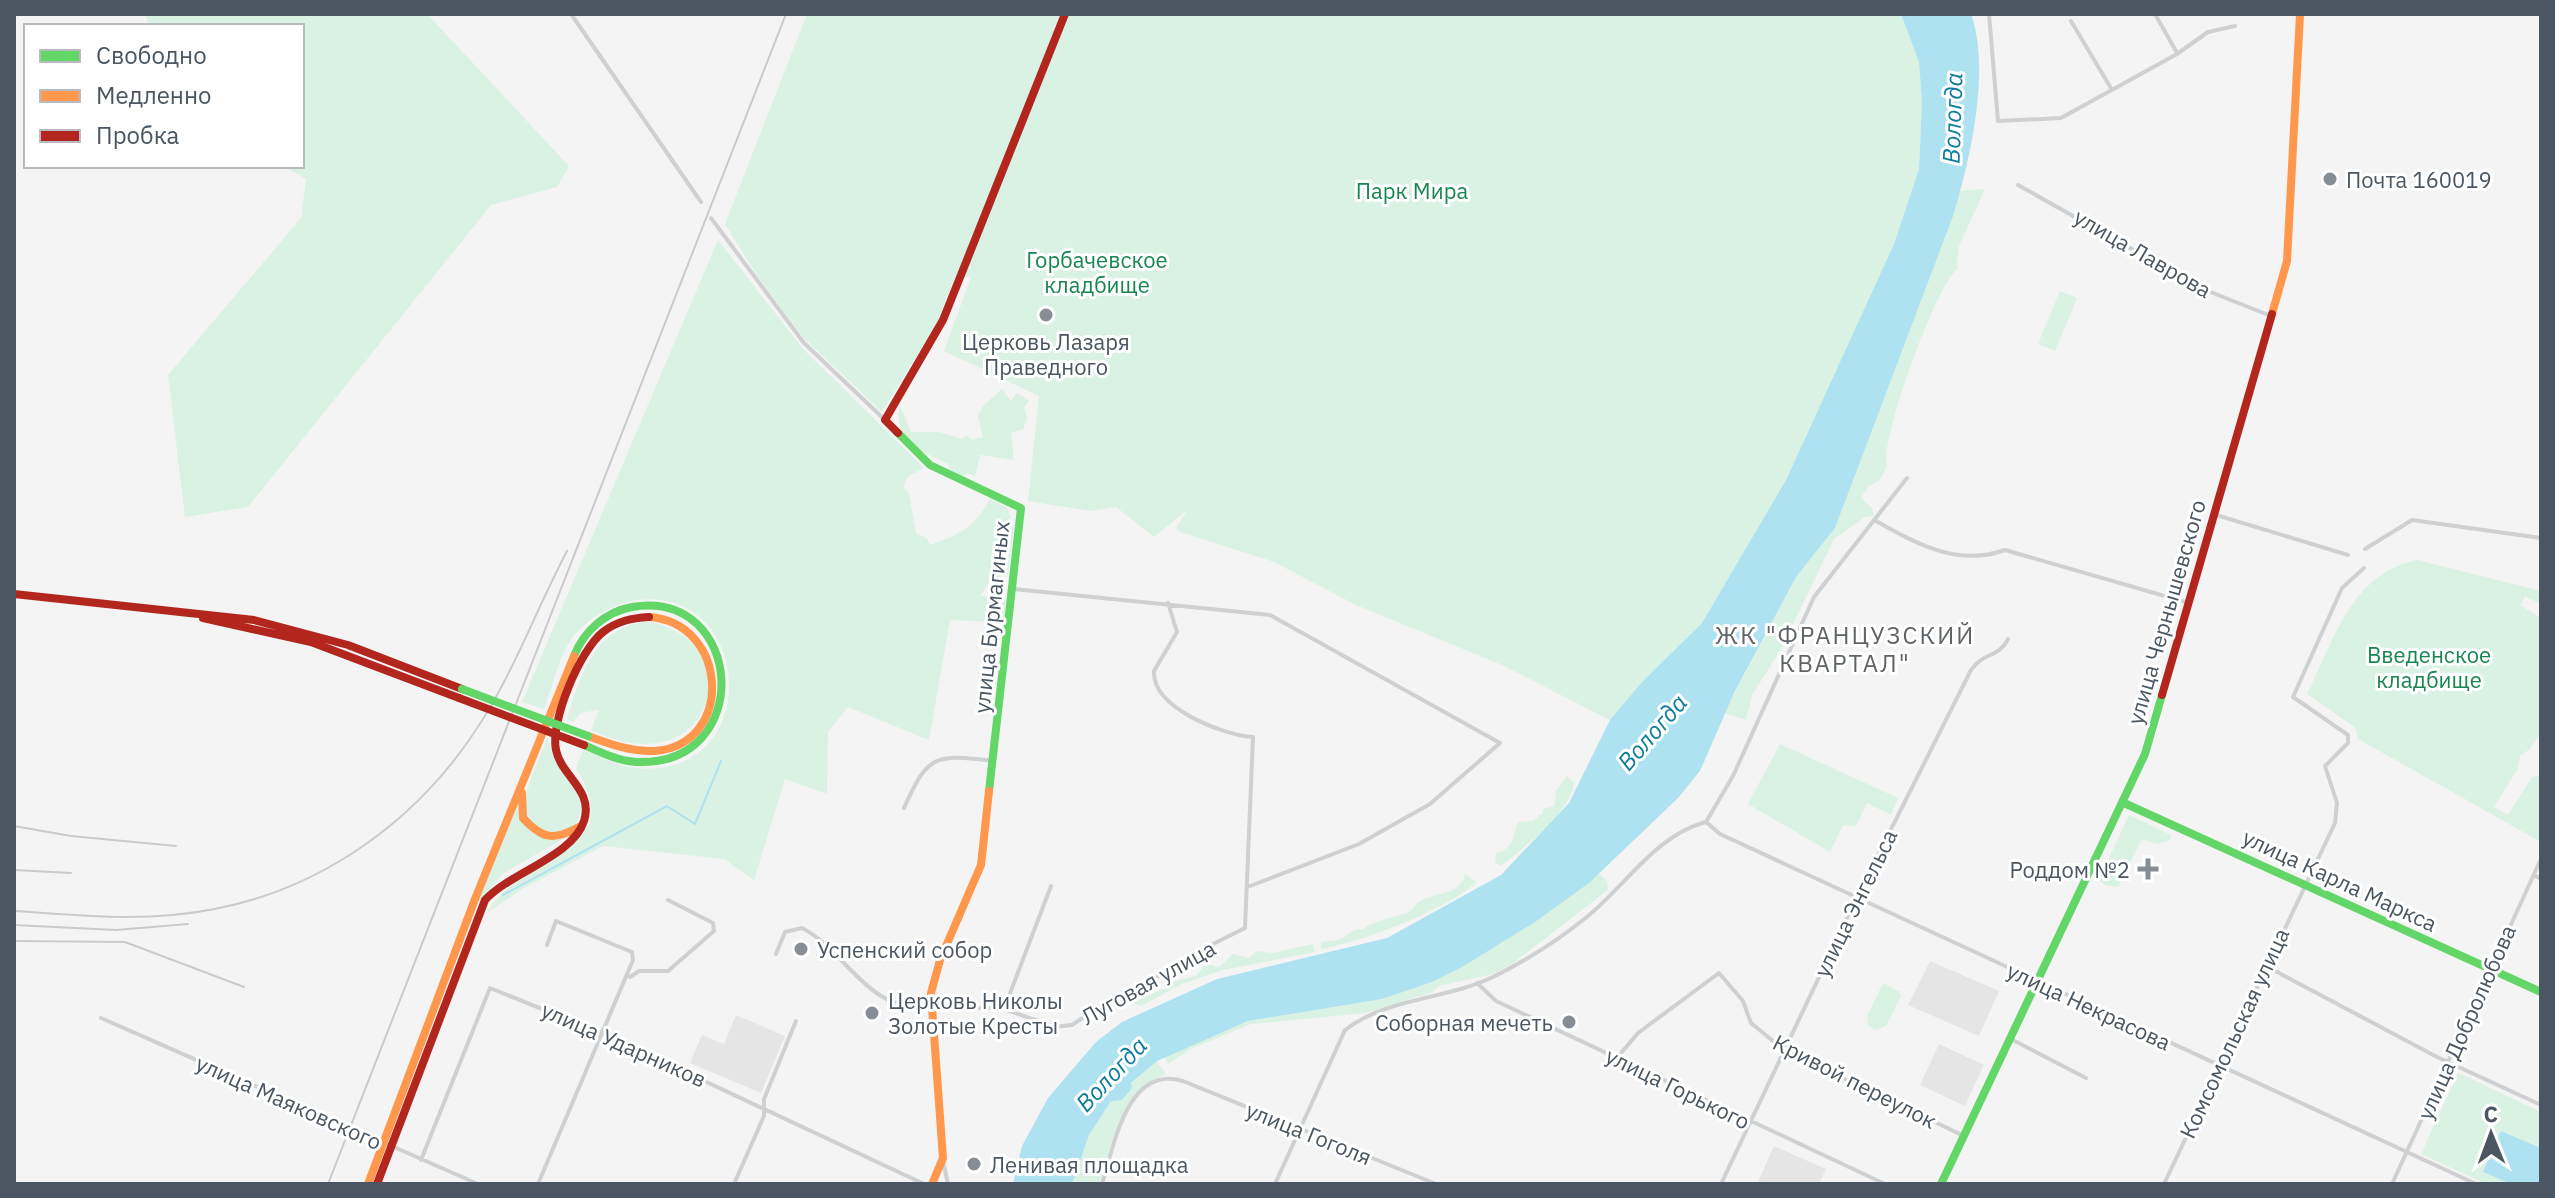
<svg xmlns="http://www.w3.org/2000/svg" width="2555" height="1198" viewBox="0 0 2555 1198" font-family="'IBM Plex Sans',sans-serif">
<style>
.education{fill:#e6e5e6}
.green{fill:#d9f2e3}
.water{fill:#aee2f0}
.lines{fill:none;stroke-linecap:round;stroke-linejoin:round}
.stream{stroke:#aee2f0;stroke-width:2}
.street{stroke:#ced0d2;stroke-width:4}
.fast{stroke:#63d668;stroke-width:8}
.slow{stroke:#ff974d;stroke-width:8}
.jam{stroke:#b3261e;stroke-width:8}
.rail{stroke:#c9cacc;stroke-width:2}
.fast-bridge{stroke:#63d668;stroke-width:8}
.jam-bridge{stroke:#b3261e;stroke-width:8}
.poi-dot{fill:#868d94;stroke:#fff;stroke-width:3}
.labels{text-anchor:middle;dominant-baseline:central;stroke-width:6;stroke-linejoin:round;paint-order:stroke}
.poi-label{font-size:22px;fill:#4a5661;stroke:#fff;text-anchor:start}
.park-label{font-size:22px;fill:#17864f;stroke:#fff}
.street-label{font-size:22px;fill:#4a5661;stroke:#fff}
.water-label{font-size:24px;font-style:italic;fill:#0c7c9b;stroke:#fff}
.neighbourhood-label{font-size:24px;letter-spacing:2px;fill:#5f6368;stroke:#fff}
</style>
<rect width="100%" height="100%" fill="#f4f4f4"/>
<path class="education" d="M 1930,961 L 1999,991 L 1979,1036 L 1908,1005 Z
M 736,1015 L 785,1036 L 761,1093 L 690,1063 L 702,1035 L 724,1044 Z
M 1939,1044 L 1984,1065 L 1965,1106 L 1920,1085 Z
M 1774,1146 L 1826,1169 L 1819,1184 L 1757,1184 Z"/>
<path class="green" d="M 145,14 L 427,14 L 569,166 L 557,187 L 491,205 L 248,507 L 185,517 L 168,375 L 301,218 L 306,179 L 283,166 L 302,166 L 302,26 L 149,26 Z
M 807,14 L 1901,14 L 1919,62 L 1922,101 L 1919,169 L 1894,244 L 1786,480 L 1702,623 L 1642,682 L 1610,720 L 1502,665 L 1356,605 L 1274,562 L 1180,532 L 1176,529 L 1187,510 L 1154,537 L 1116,507 L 1091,511 L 1028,501 L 1039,396 L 944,351 L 971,277 L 954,278 L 936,325 L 882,412 L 802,336 L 756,274 L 725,224 Z
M 1985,189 L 1958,248 L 1957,269 C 1936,286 1879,442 1887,466 L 1880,480 L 1868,487 L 1861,498 L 1872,508 L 1874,516 L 1865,517 L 1834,539 L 1780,651 L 1752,695 L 1746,720 L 1724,713 L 1796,577 L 1835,528 L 1960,191 Z
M 718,240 L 804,350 L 924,468 L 906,478 L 904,487 L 909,494 L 916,533 L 927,538 L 930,545 C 959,535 977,526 990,498 L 1008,509 L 1014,527 L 1008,575 L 991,579 L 980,596 L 1006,598 L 1004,622 L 950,620 L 929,740 L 848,707 L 828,732 L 827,794 L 785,779 L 754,880 L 724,859 L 603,846 L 524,888 L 487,913 C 520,852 631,857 576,768 L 583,750 C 600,756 617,766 635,768 C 764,782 757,585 636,600 C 612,604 584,620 570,641 C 558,660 552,688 544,709 L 522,702 Z
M 2060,291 L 2077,298 L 2055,351 L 2038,344 Z
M 1002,389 L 1011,401 L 1017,393 L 1029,401 L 1024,407 L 1027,419 L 1023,429 L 1011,433 L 1014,460 L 980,455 L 975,477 L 968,473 L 962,476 L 953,473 L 947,463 C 921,452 892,439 900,406 L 911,432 L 939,432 L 962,439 L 968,435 L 971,440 L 983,437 L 978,416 L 983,406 Z
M 2417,560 L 2541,591 L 2541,604 L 2525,596 L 2520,605 L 2541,618 L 2541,732 L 2530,749 L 2520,756 L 2518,768 L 2494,807 L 2508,815 L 2532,777 L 2541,775 L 2541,842 L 2358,739 L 2356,728 L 2307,694 C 2334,641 2351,573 2417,560 Z
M 648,622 C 752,639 715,790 591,730 L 599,710 L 580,713 L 573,722 L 567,719 C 581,675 594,626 648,622 Z
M 547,738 C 551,743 551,753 555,760 C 567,782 594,801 573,827 C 562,834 556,837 544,833 C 503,821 540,762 547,738 Z
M 1780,744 L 1898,798 L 1891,815 L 1867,803 L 1856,826 L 1843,825 L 1830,852 L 1748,804 Z
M 1567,776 L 1574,783 C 1571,812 1523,849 1501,866 L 1495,862 L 1496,853 C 1513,849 1513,837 1518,822 L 1532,821 L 1543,813 L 1543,809 L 1554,806 L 1556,791 Z
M 520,800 C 519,829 536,841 563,839 L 502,874 L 477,904 Z
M 2129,815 L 2171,835 L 2170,840 L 2157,844 L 2142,839 L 2118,887 L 2105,885 L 2099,880 Z
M 1598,873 L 1607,881 L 1608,890 L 1512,964 L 1493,974 L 1439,986 L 1432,992 L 1366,1013 L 1251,1024 L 1191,1049 L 1168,1064 L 1164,1057 L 1248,1021 L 1382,999 L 1432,982 L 1535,922 Z
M 1465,874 L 1476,882 C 1452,908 1356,944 1321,949 L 1321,943 C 1328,939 1334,942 1340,939 C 1349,935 1352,928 1363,929 C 1376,919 1395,919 1410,911 C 1414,909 1415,904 1419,902 C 1434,891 1460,897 1465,874 Z
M 1313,944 L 1315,952 L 1223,970 L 1182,984 L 1141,1006 L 1130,1003 L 1166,988 L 1166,983 L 1196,976 L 1206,964 L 1219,967 L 1233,954 L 1248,958 L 1258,951 L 1272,953 Z
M 1883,983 L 1900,992 L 1901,996 L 1886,1026 L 1875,1030 L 1868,1025 L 1867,1016 Z
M 1156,1061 L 1166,1074 C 1120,1094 1113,1141 1099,1184 L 1072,1184 L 1089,1135 L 1111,1101 L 1122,1099 L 1131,1084 Z
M 2458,1073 L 2541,1112 L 2541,1148 L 2501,1131 L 2484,1172 L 2511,1184 L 2486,1184 L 2421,1154 Z"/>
<path class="water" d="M 1901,14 L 1971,14 C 1991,70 1970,160 1953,216 L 1835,528 L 1796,577 L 1734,693 L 1700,771 L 1678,798 L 1589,883 L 1535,922 L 1462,967 L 1432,982 L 1382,999 L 1248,1021 L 1157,1061 L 1131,1083 L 1132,1088 L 1122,1100 L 1111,1101 L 1089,1135 L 1072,1184 L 1013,1184 L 1022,1146 L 1048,1098 L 1096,1042 L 1122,1022 L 1217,979 L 1387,938 L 1501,875 L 1569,803 L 1610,720 L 1642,682 L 1702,623 L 1786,480 L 1894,244 L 1919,169 L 1922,102 L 1919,62 Z
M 2501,1131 L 2541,1148 L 2541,1184 L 2511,1184 L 2483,1172 Z"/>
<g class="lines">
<path class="stream" d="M 503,895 L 667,806 L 695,824 L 721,761"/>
<path class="street" d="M 571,14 L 701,202
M 1989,14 L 1998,121 L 2061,118 L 2177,54 L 2208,32 L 2235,26
M 2155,14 L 2177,53
M 2071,21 L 2112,90
M 2018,185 L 2203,289 L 2271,316
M 711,218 L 804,343 L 885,420
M 2213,514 L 2348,555
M 1876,521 C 1917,544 1958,567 2005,550 L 2189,603
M 2365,549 L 2412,520 L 2541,538
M 1013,589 L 1270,615 L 1500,743 L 1430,804 L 1359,844 L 1250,886
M 904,808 C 928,754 935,754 993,761
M 1706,822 L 1720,834 L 2476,1184
M 2534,875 L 2541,879
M 776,954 L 785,932 L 802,928 C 833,944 852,978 881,996 C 911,1015 968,1005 1004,1009 L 1051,886
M 2266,966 L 2437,1057 L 2541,1105
M 630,977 L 639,971 L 668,971 L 714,931 L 713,923 L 668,900
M 1477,983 L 1496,1001 L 1885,1184
M 1004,1009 L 1055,1027 L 1072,1025 L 1117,995 L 1182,965 L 1213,944 L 1245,928 L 1253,737 C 1223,735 1152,708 1154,671 L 1177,632 L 1168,603
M 101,1018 L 478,1184
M 2011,1039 L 2086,1078
M 1616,1059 L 1638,1033 L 1719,973 L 1743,1001 L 1751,1023 L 1784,1050 L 1964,1136
M 421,1160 L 490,988 L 604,1034 L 924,1184
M 943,1161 L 948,1184
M 538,1184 L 633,960 L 632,952 L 556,921 L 547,945
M 734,1184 L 764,1116 L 764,1099 L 796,1021
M 1102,1184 C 1114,1146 1127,1064 1183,1081 L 1436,1184
M 1275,1184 L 1345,1030 C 1388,997 1447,1000 1495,976 C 1527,960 1560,939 1588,916 C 1627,884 1656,835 1706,822 L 1733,776 L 1814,597 L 1907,478
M 1721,1184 L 1857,897 L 1971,670 C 1983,652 1999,658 2008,639
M 2164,1184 L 2335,823 L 2337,803 L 2325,766 L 2348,743 L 2348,735 L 2293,697 L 2342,588 L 2364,568
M 2392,1184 L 2541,859"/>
<path class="fast" d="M 898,433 L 930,465 L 1021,508 L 989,791
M 574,656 C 584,631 605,612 632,607 C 744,588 757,767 636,762 C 618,761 600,752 584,745
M 2124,803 L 2541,992
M 1941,1184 L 2145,754 L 2162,695"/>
<path class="slow" d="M 2272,314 L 2287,261 L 2300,14
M 588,736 C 609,744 632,752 655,751 C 736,744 728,622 649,617
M 522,793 L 523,818 C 542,839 554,841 579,827
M 368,1184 L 475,899 L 574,656
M 932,1184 L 943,1158 L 931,993 L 940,960 L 981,865 L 989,791"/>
<path class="jam" d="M 898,433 L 885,420 L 943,320 L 1065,14
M 14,594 L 254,620 L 348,645 L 462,689
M 203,618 L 311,642 L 459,698
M 2162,695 L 2272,314
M 377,1184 L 485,900 C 511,872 573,856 584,821 C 594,790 561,776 556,750 C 550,721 580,650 603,632 C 617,621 632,618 649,617"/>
<path class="rail" d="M 14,826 L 71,836 L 176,846
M 14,870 L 71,873
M 14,911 C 66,914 119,920 172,915 C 302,904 414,830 483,719 C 516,666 538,606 567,551
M 14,925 L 116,930 L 188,924
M 14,941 L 125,942 L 244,987
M 328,1184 L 786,14"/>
<path class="fast-bridge" d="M 462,689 L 588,736"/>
<path class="jam-bridge" d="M 459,698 L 584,745"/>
</g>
<g class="poi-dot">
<circle cx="2330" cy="179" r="8"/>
<circle cx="1046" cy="315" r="8"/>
<path d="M2144 857h8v8h8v8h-8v8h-8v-8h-8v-8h8z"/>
<circle cx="801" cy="949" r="8"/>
<circle cx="872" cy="1013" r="8"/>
<circle cx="1569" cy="1022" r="8"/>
<circle cx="974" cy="1164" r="8"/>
</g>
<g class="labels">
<g class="poi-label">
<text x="2346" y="179">Почта 160019</text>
<text x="1046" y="341" text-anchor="middle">Церковь Лазаря<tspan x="1046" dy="25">Праведного</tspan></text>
<text x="2130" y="869" text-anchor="end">Роддом №2</text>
<text x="817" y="949">Успенский собор</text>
<text x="888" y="1000">Церковь Николы<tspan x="888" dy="25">Золотые Кресты</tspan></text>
<text x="1553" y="1022" text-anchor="end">Соборная мечеть</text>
<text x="990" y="1164">Ленивая площадка</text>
</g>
<g class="park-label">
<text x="1412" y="190">Парк Мира</text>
<text x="1097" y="259">Горбачевское<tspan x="1097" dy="25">кладбище</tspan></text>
<text x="2429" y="654">Введенское<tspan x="2429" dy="25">кладбище</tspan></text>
</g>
<g class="street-label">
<text transform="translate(2143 253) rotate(30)">улица Лаврова</text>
<text transform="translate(2166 612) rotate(-74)">улица Чернышевского</text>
<text transform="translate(991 617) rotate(-84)">улица Бурмагиных</text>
<text transform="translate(2340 880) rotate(25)">улица Карла Маркса</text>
<text transform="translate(1855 903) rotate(-64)">улица Энгельса</text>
<text transform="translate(1148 982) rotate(-29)">Луговая улица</text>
<text transform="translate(2089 1006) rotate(25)">улица Некрасова</text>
<text transform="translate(2466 1022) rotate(-66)">улица Добролюбова</text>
<text transform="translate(2234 1033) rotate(-65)">Комсомольская улица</text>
<text transform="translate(624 1044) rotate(24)">улица Ударников</text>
<text transform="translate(1855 1081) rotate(27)">Кривой переулок</text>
<text transform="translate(1678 1088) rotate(26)">улица Горького</text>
<text transform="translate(289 1102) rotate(24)">улица Маяковского</text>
<text transform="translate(1309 1133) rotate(22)">улица Гоголя</text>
</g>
<g class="water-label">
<text transform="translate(1952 118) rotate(-88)">Вологда</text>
<text transform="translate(1652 732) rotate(-49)">Вологда</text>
<text transform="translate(1111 1074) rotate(-47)">Вологда</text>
</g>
<g class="neighbourhood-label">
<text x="1845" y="635">ЖК "ФРАНЦУЗСКИЙ<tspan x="1845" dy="28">КВАРТАЛ"</tspan></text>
</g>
</g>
<rect width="2555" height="1198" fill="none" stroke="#4a5661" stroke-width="32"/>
<rect x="24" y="24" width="280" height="144" fill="#ffffff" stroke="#b7bbc0" stroke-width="2"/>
<rect x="40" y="50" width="40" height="12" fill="#63d668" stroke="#b7bbc0" stroke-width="2"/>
<text x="96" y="64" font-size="24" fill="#4a5661">Свободно</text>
<rect x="40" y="90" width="40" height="12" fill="#ff974d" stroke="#b7bbc0" stroke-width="2"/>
<text x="96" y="104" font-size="24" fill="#4a5661">Медленно</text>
<rect x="40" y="130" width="40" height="12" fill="#b3261e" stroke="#b7bbc0" stroke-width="2"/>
<text x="96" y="144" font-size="24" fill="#4a5661">Пробка</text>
<g transform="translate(2491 1134) rotate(359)" stroke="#ffffff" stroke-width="6" paint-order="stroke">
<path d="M0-6L14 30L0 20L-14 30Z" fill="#4a5661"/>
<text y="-12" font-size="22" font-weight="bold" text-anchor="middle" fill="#4a5661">С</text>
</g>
</svg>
